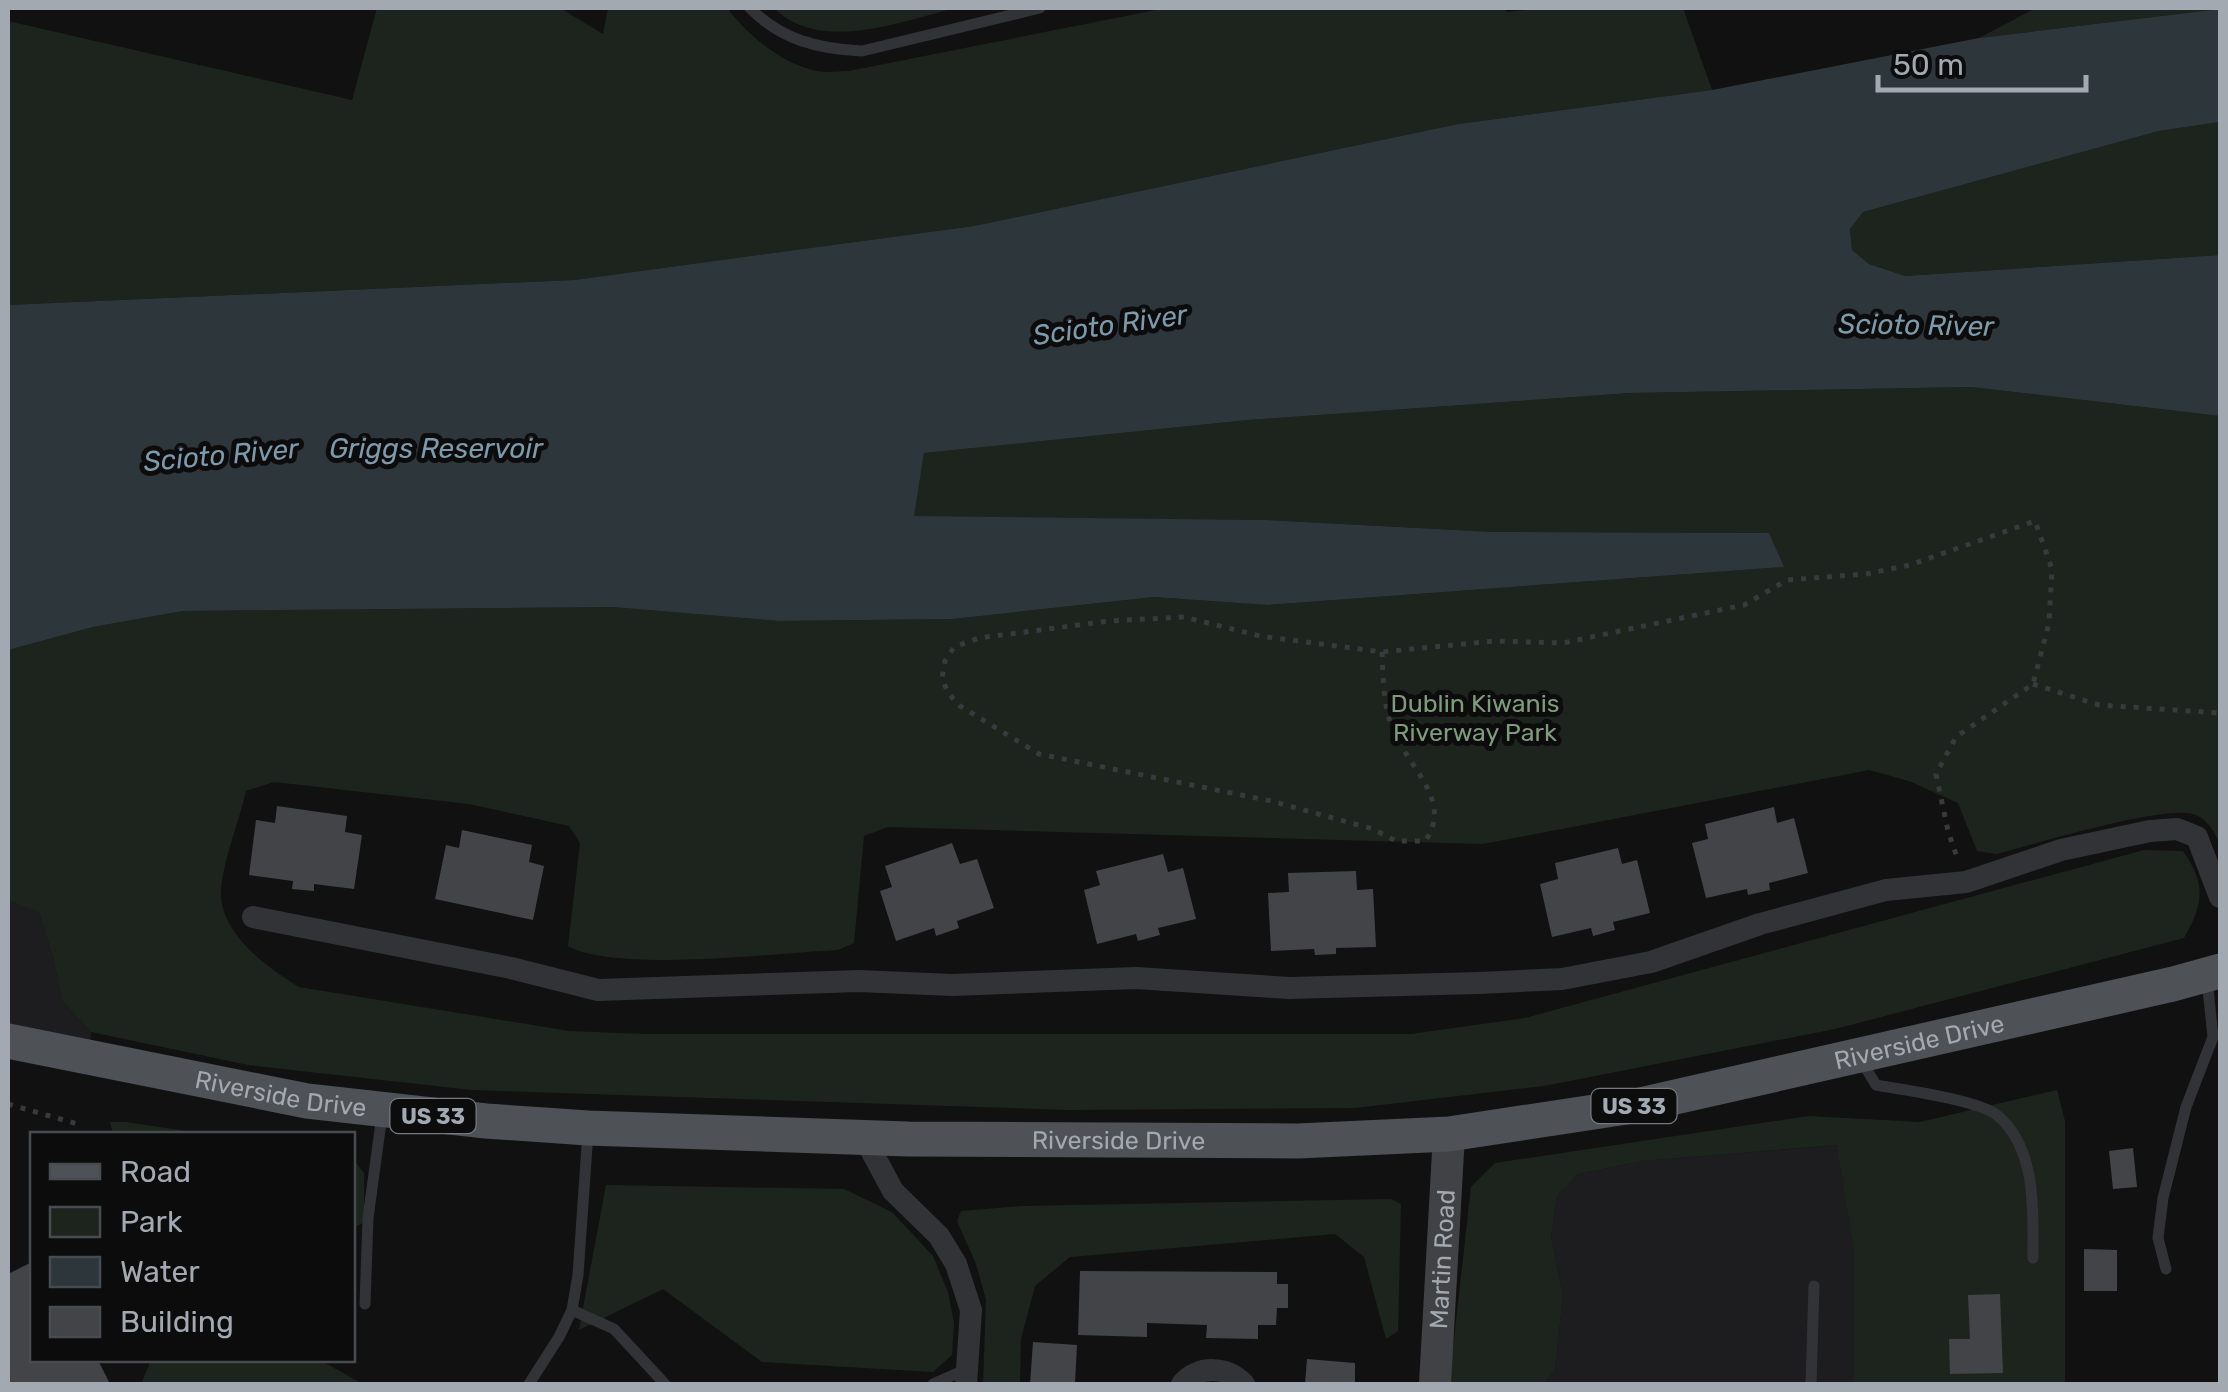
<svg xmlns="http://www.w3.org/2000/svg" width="2228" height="1392" viewBox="0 0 2228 1392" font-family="Rubik,sans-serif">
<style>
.built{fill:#1d1d1f}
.green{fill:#1d241e}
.water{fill:#2d363b}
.building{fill:#424447}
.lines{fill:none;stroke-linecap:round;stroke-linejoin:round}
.path{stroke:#383a3d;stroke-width:5;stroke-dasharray:5 8;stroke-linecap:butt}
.lane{stroke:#323337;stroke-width:11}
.street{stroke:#323337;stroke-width:22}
.secondary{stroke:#404246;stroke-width:32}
.primary{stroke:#4e5155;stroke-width:35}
.labels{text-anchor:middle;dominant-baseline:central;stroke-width:10;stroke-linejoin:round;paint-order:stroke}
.shield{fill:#0c0c0d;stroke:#767a80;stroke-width:2.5}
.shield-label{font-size:22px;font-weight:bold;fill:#a3a9b1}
.park-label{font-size:25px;fill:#7e9b7c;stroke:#0c0c0d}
.street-label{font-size:25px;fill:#a3a9b1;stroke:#0c0c0d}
.water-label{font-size:28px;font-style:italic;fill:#7d9aaa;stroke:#0c0c0d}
</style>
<rect width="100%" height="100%" fill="#111112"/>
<path class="built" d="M 8,900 L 39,911 L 54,961 L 62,1001 L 91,1032 L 88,1070 L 8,1048 Z
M 1838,1145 L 1854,1253 L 1854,1384 L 1544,1384 L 1555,1370 L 1563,1295 L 1551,1237 L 1557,1196 L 1578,1174 L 1642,1161 Z"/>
<path class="green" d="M 377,8 L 560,8 L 603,34 L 608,8 L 727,8 C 748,35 781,64 817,71 C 827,73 839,71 849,71 L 1166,8 L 1502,8 L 1507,12 L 1544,8 L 1683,8 L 1712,90 L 1458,124 L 974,226 L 574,280 L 8,305 L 8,21 L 352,100 Z
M 774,8 L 956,8 C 902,21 820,54 774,8 Z
M 2036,8 L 2220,8 L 2220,9 L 1979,38 Z
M 2220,122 L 2220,255 L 1905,276 L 1869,264 L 1852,250 L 1850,228 L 1863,212 L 2159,131 Z
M 1971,387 L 2220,416 L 2220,844 C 2215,833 2208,820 2196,815 C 2167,803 2033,845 1996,854 L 1977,851 L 1958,803 L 1909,781 L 1869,770 L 1483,844 L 888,827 L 864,836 L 854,943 L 838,950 C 775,953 618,973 568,946 L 580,843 L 569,826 L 469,804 L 274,782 L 246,791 C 239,822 224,857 221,889 C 218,932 266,967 299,987 L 569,1031 L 645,1034 L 1411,1034 L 1525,1018 L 2144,850 L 2183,851 C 2206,884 2204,903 2184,938 L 1835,1029 L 1544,1086 L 1355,1108 L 1068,1110 L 472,1090 L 248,1065 L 91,1032 L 62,1001 L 54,961 L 39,912 L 8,900 L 8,650 L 93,627 L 183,611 L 612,607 L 779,621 L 953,619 L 1154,597 L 1267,605 L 1783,567 L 1769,533 L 1494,532 L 1266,520 L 913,517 L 924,453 L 1248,420 L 1631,393 Z
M 2057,1090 L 2065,1121 L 2065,1384 L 1854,1384 L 1854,1253 L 1837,1145 L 1642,1161 L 1578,1174 L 1557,1196 L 1551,1237 L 1563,1295 L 1555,1370 L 1544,1384 L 1449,1384 L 1471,1187 L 1495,1163 L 1809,1116 L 1920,1122 Z
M 110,1122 L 126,1122 L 206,1134 L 113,1134 Z
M 352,1158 L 364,1173 L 364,1222 L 353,1228 Z
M 606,1185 L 844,1189 L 892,1212 L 933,1256 L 948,1292 L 954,1323 L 952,1355 L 933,1372 L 762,1362 L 663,1289 L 579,1330 Z
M 1391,1199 L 1401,1204 L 1398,1331 L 1386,1339 L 1364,1257 L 1335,1234 L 1070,1257 L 1035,1286 L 1021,1339 L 1020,1384 L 983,1384 L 986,1300 L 976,1264 L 957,1221 L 961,1211 L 1022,1206 Z
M 151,1360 L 320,1360 L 361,1383 L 375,1384 L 141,1384 Z"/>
<path class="water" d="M 2220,9 L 2220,122 L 2159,131 L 1863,212 L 1850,229 L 1852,250 L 1869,264 L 1905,276 L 2220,255 L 2220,416 L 1971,387 L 1631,393 L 1248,420 L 924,453 L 914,516 L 1266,520 L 1494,532 L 1769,533 L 1784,567 L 1267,605 L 1154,597 L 953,619 L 779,621 L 612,607 L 183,611 L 93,627 L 8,650 L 8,305 L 574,280 L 974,226 L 1458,124 L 1712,90 L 1979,38 Z"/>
<path class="building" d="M 277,806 L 347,816 L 345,832 L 362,835 L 354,889 L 314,884 L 314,891 L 292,889 L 293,881 L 249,875 L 256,820 L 275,823 Z
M 1774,807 L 1777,823 L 1794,818 L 1808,873 L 1769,883 L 1770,890 L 1748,895 L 1747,889 L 1706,898 L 1692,843 L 1708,839 L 1705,824 Z
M 462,830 L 532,845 L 529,862 L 544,866 L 533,920 L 435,899 L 446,845 L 459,848 Z
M 952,843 L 960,864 L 977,859 L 994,908 L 957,921 L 959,928 L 936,936 L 934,928 L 896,941 L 880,891 L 892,887 L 885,866 Z
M 1618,848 L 1622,864 L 1637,860 L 1650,913 L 1613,922 L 1615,930 L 1593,936 L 1591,928 L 1552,937 L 1540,884 L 1558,879 L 1555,863 Z
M 1163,854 L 1168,872 L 1183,868 L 1196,919 L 1158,928 L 1160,935 L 1138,941 L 1136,934 L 1097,944 L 1084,890 L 1100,885 L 1096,871 Z
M 1356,871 L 1357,890 L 1373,889 L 1376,947 L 1336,948 L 1336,954 L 1315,955 L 1314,949 L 1271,951 L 1268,893 L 1289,892 L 1288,873 Z
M 2133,1148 L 2137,1187 L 2113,1189 L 2109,1151 Z
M 2084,1249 L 2117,1250 L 2117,1291 L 2084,1291 Z
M 32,1262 L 32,1360 L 98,1360 L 110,1384 L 8,1384 L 8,1274 Z
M 1080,1271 L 1277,1272 L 1277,1284 L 1288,1284 L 1288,1308 L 1277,1308 L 1276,1325 L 1258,1325 L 1258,1339 L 1206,1338 L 1207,1325 L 1147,1323 L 1147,1337 L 1078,1335 Z
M 2000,1294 L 2003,1373 L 1950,1374 L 1949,1339 L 1970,1339 L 1968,1295 Z
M 1033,1342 L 1077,1345 L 1075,1384 L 1030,1384 Z
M 1307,1359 L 1355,1363 L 1355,1384 L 1305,1384 Z"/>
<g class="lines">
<path class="path" d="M 1382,652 C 1383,678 1383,705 1393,730 C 1408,767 1454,801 1425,841 L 1396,841 L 1373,829 L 1271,801 L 1039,754 L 960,706 L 948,693 L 942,678 L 945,661 L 954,647 L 979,638 L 1109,621 L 1184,617 L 1260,636 L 1382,652 L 1495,641 L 1563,643 L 1744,605 L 1787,580 L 1866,574 L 1910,565 L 2035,521 L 2052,569 L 2049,623 L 2033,684 L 1956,737 L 1936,774 L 1948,831 L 1958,860
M 2033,684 L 2099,705 L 2220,713
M 8,1104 L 81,1125"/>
<path class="lane" d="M 750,8 C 781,40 819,49 862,51 L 1040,8
M 1861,1060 L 1876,1085 C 1903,1090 1980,1100 1998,1116 C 2037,1149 2033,1212 2033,1258
M 2166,1269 L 2158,1238 L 2163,1198 L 2186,1107 L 2213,1037 L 2207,979
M 365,1304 L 368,1218 L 382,1115
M 572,1310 L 614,1329 L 665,1384
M 529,1384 L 559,1337 L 572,1310 L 578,1275 L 588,1132
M 933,1384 L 967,1369
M 1811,1384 L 1814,1286"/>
<path class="street" d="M 253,917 L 511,968 L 598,990 L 859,981 L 952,985 L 1136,978 L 1289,988 L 1479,983 L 1562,979 L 1651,962 L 1760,924 L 1886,890 L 1966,882 L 2061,850 L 2150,831 L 2177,829 L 2197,837 L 2220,897
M 864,1137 L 893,1191 L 939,1236 L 956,1264 L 971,1310 L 966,1384
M 1182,1384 C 1199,1365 1227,1366 1244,1384"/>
<path class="secondary" id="s1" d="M 1435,1384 L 1449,1134"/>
<path class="primary" id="s2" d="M 8,1041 L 307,1101 L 486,1121 L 588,1128 L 908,1139 L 1298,1141 L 1449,1134 L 1640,1105 L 2173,984 L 2220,971"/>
</g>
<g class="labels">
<g class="shield">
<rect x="1591.5" y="1089" width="85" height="34" rx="8"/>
<rect x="390.5" y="1099" width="85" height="34" rx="8"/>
</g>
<g class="shield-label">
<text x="1634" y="1106">US 33</text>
<text x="433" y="1116">US 33</text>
</g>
<g class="park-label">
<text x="1475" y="703">Dublin Kiwanis<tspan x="1475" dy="29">Riverway Park</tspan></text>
</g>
<g class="street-label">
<text stroke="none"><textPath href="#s2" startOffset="1928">Riverside Drive</textPath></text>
<text stroke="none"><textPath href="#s2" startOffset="278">Riverside Drive</textPath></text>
<text stroke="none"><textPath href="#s2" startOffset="1118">Riverside Drive</textPath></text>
<text stroke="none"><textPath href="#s1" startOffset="125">Martin Road</textPath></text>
</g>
<g class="water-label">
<text transform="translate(1110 325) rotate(-8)">Scioto River</text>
<text transform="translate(1916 325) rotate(1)">Scioto River</text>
<text x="436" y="448">Griggs Reservoir</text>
<text transform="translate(221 455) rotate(-5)">Scioto River</text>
</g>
</g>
<rect width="2228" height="1392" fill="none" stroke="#a3a9b1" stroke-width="20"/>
<rect x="30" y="1132" width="325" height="230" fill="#0c0c0d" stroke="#484b4f" stroke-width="2.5"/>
<rect x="50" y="1164" width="50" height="15" fill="#4e5155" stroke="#484b4f" stroke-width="2.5"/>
<text x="120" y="1182" font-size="30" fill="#a3a9b1">Road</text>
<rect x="50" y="1207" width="50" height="30" fill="#1d241e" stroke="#484b4f" stroke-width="2.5"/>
<text x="120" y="1232" font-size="30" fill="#a3a9b1">Park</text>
<rect x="50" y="1257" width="50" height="30" fill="#2d363b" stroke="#484b4f" stroke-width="2.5"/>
<text x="120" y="1282" font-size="30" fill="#a3a9b1">Water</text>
<rect x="50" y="1307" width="50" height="30" fill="#424447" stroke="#484b4f" stroke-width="2.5"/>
<text x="120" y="1332" font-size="30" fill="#a3a9b1">Building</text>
<path d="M1878 75v15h208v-15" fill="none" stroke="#a3a9b1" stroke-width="5"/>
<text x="1893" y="75" font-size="30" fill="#a3a9b1" stroke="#0c0c0d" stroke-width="8" paint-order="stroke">50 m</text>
</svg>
